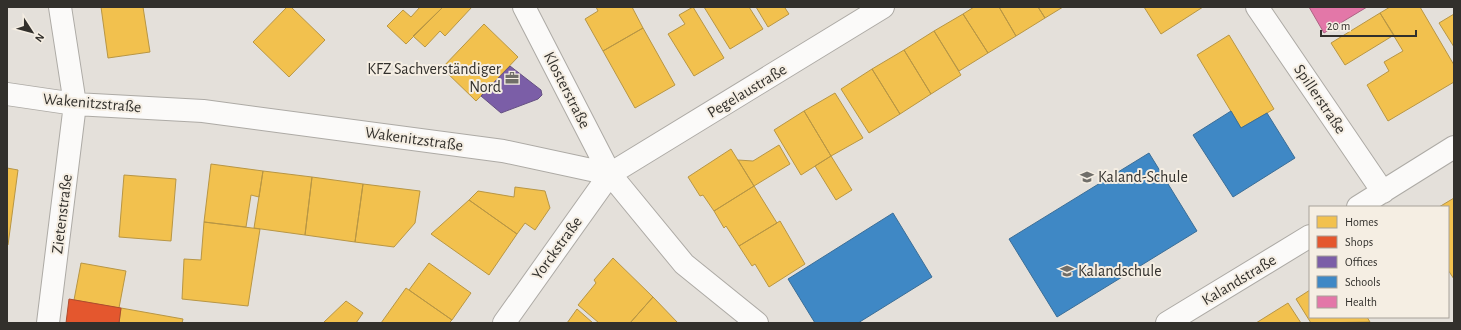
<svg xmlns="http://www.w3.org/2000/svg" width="1461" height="330" viewBox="0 0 1461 330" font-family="'Alegreya Sans',sans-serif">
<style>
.homes{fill:#f2c14e;stroke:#b89644}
.shops{fill:#e4572e;stroke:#af4b2d}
.offices{fill:#7b5ea7;stroke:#655082}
.schools{fill:#3f88c5;stroke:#3b6e97}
.health{fill:#e377a8;stroke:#ae6283}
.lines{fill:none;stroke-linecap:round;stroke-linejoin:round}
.minor-casing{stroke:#adaaa5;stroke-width:24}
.minor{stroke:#fbfaf9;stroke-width:22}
.labels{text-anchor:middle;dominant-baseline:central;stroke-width:4;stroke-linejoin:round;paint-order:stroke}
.poi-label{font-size:16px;fill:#32302c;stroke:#f5eee3;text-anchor:start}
.street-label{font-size:16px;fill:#32302c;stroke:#f5eee3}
</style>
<rect width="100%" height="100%" fill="#e4e0da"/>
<path class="homes" d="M 101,7 L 143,7 L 150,52 L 108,58 Z
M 287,7 L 291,7 L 325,40 L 289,77 L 253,42 Z
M 420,7 L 443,7 L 406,44 L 387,26 L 403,10 L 411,17 Z
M 443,7 L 472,7 L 445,36 L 440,31 L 425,47 L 413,36 Z
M 596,7 L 632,7 L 643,28 L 603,51 L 585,19 L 598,11 Z
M 693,7 L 724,58 L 694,76 L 668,34 L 685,24 L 679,15 Z
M 704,7 L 749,7 L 763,29 L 730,49 Z
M 756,7 L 786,7 L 785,8 L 789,14 L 768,27 Z
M 974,7 L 999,7 L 1016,36 L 988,53 L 963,14 Z
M 999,7 L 1038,7 L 1045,18 L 1016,36 Z
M 1038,7 L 1063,7 L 1045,18 Z
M 1144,7 L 1203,7 L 1161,34 Z
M 1390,7 L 1420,7 L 1454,65 L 1454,82 L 1388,121 L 1367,85 L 1389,71 L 1384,62 L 1403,51 L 1380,13 Z
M 1380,13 L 1394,35 L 1345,65 L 1331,43 Z
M 963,14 L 988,53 L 959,71 L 934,31 Z
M 1454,14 L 1454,47 L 1439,23 Z
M 484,24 L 518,57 L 476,101 L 442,68 Z
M 643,28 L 675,85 L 635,108 L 603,51 Z
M 934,31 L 961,75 L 931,94 L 904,50 Z
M 1229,35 L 1274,109 L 1241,128 L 1197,55 Z
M 904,50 L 931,94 L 900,114 L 872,69 Z
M 872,69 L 900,114 L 869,133 L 841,89 Z
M 835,93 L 863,138 L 831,156 L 804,111 Z
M 804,111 L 831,156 L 801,175 L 774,130 Z
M 779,145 L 790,164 L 754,186 L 738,160 L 753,161 Z
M 731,149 L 754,186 L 714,211 L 703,195 L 700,196 L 688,177 Z
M 831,156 L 852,190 L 836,200 L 815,166 Z
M 211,164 L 263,171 L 259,197 L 251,195 L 246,227 L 204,222 Z
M 7,168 L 18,170 L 8,245 L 7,245 Z
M 263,171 L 312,177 L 305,235 L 254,228 Z
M 124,175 L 176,179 L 171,241 L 119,237 Z
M 312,177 L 363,184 L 355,242 L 305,235 Z
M 363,184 L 420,191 L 415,223 L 394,247 L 355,242 Z
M 754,186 L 777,223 L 739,246 L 726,226 L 724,228 L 714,211 Z
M 515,187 L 545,191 L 550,208 L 535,230 L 525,223 L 517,234 L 469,200 L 478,191 L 514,197 Z
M 1454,198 L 1454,279 L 1448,270 L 1448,207 L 1439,207 Z
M 469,200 L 517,234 L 489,275 L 431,234 Z
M 780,221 L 805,264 L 769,287 L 755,264 L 752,266 L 739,246 Z
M 204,222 L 260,229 L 248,306 L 182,299 L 184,259 L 201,260 Z
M 613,258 L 653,297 L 630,323 L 599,323 L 578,305 L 596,283 L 594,280 Z
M 81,263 L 126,271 L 119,308 L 74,300 Z
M 429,263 L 471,293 L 452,320 L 409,290 Z
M 406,288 L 452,320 L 449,323 L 381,323 Z
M 1310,290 L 1310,317 L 1367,317 L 1370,322 L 1311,323 L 1296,299 Z
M 653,297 L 678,323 L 630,323 Z
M 346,301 L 363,313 L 356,323 L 323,323 Z
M 1288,303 L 1301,323 L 1256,323 Z
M 121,308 L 183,319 L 182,323 L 119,323 Z
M 577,309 L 593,323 L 567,323 Z"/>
<path class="shops" d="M 69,299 L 121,308 L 119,323 L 66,323 Z"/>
<path class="offices" d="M 510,66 L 541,90 L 542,95 L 538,99 L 501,113 L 481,96 Z"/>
<path class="schools" d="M 1231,111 L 1241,128 L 1267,113 L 1295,158 L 1233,197 L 1193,135 Z
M 1149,153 L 1197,231 L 1057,317 L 1009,239 Z
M 893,213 L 932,277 L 858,323 L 815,323 L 788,279 Z"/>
<path class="health" d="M 1309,7 L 1367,7 L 1324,33 Z"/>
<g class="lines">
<g class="minor-casing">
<path id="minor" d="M 524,7 L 610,174 L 684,264 L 757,323
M 1257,7 L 1383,192
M 7,94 L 75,104 L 203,111 L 503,151 L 610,174
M 1358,207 L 1454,147
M 48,323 L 75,104 L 60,7
M 504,323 L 610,174 L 883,7
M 1167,323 L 1310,236"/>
</g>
<use href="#minor" class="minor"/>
</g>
<defs>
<g id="office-bare" transform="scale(1.08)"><path d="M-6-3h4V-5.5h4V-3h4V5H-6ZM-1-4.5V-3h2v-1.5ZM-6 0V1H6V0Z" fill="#706e69" stroke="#f5eee3" stroke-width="2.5" paint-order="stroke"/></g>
<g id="school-bare" transform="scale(1.08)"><path d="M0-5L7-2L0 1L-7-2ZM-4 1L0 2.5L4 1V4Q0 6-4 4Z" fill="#706e69" stroke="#f5eee3" stroke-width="2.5" paint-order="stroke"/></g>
</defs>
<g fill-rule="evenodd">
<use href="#office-bare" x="512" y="78"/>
<use href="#school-bare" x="1087" y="177"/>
<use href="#school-bare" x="1067" y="271"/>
</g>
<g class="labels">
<g class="poi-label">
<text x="501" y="69" text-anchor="end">KFZ Sachverständiger<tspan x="501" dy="18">Nord</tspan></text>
<text x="1098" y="177">Kaland-Schule</text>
<text x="1078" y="271">Kalandschule</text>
</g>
<g class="street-label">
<text transform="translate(567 90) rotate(63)">Klosterstraße</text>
<text transform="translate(747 91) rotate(-31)">Pegelaustraße</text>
<text transform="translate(1320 99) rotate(56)">Spillerstraße</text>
<text transform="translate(92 103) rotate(5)">Wakenitzstraße</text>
<text transform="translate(414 139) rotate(8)">Wakenitzstraße</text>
<text transform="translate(62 214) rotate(-83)">Zietenstraße</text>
<text transform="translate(557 248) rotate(-54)">Yorckstraße</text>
<text transform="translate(1239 280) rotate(-31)">Kalandstraße</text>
</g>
</g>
<rect width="1461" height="330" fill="none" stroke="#32302c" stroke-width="16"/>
<rect x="1309" y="206" width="140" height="112" fill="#f5eee3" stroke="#a7a29a"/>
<rect x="1317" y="216" width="20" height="12" fill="#f2c14e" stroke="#a7a29a"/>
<text x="1345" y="226" font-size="12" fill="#32302c">Homes</text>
<rect x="1317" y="236" width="20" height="12" fill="#e4572e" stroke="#a7a29a"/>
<text x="1345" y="246" font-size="12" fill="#32302c">Shops</text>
<rect x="1317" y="256" width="20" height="12" fill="#7b5ea7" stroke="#a7a29a"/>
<text x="1345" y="266" font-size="12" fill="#32302c">Offices</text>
<rect x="1317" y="276" width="20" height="12" fill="#3f88c5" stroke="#a7a29a"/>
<text x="1345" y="286" font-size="12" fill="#32302c">Schools</text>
<rect x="1317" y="296" width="20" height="12" fill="#e377a8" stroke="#a7a29a"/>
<text x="1345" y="306" font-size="12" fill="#32302c">Health</text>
<g transform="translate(32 32) rotate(126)" stroke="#f5eee3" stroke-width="3" paint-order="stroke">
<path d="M0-3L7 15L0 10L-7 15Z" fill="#32302c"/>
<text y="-6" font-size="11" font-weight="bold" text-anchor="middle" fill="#32302c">N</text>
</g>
<path d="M1321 30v6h95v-6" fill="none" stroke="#32302c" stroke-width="2"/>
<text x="1327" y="30" font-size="12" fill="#32302c" stroke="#f5eee3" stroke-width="3" paint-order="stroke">20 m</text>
</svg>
